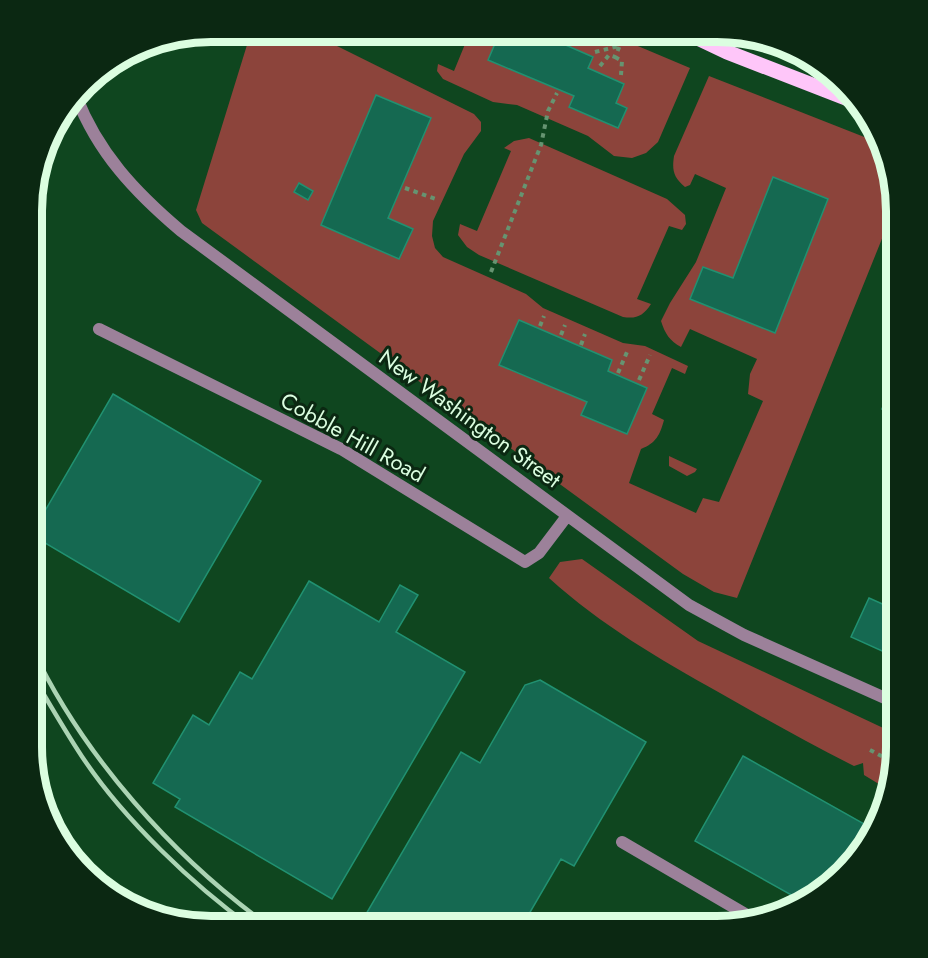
<svg xmlns="http://www.w3.org/2000/svg" width="928" height="958" viewBox="0 0 928 958" font-family="Jost,sans-serif">
<style>
.green{fill:#8c443b}
.building{fill:#156951;stroke:#219171;stroke-width:1.5}
.lines{fill:none;stroke-linecap:round;stroke-linejoin:round}
.path{stroke:#669471;stroke-width:4;stroke-dasharray:4.5 4.5;stroke-linecap:butt}
.street{stroke:#9c819a;stroke-width:12}
.primary{stroke:#fec6f9;stroke-width:15}
.rail{stroke:#acd4b4;stroke-width:4.5}
.labels{text-anchor:middle;dominant-baseline:central;stroke-width:6;stroke-linejoin:round;paint-order:stroke}
.street-label{font-size:22px;fill:#dbfee0;stroke:#0b2812}
.rim{fill:none;stroke:#dbfee0;stroke-width:8}
</style>
<rect width="100%" height="100%" fill="#0f461f"/>
<path class="green" d="M 251,32 L 344,32 L 337,46 L 474,114 L 481,122 L 481,131 L 464,154 L 433,221 L 432,236 L 435,248 L 443,257 L 526,294 L 543,308 L 623,343 L 645,346 L 688,366 L 685,374 L 672,368 L 652,414 L 664,420 C 660,435 656,443 641,449 L 629,483 L 696,513 L 703,498 L 719,502 L 763,401 L 748,394 L 750,374 L 757,359 L 690,329 L 681,347 C 670,341 665,334 661,321 L 670,303 L 696,262 L 726,188 L 695,174 L 690,185 L 685,187 C 673,177 672,170 674,156 L 709,76 L 877,142 L 896,204 L 737,598 L 714,592 L 683,574 L 202,223 L 196,210 Z
M 470,32 L 607,33 L 690,68 L 658,142 L 646,153 L 632,158 L 614,156 L 588,136 L 517,105 L 493,102 L 443,79 L 437,71 L 438,64 L 454,71 Z
M 529,138 L 667,199 L 685,215 L 686,224 L 682,230 L 669,226 L 637,299 L 651,304 C 643,316 637,319 623,317 L 479,255 L 467,247 L 458,235 L 460,224 L 477,231 L 511,151 L 504,148 L 514,141 Z
M 669,456 L 697,469 L 695,472 L 687,476 L 669,466 Z
M 582,559 L 698,641 L 896,734 L 896,759 L 887,789 L 864,775 L 863,763 L 854,766 C 808,743 764,718 720,693 C 659,659 601,625 549,578 L 560,562 Z"/>
<path class="building" d="M 500,32 L 536,32 L 593,57 L 588,68 L 624,84 L 616,103 L 627,108 L 618,128 L 569,107 L 574,96 L 488,60 Z
M 376,95 L 431,118 L 388,218 L 413,229 L 399,259 L 321,225 Z
M 773,177 L 828,199 L 775,333 L 690,299 L 703,267 L 733,278 Z
M 299,183 L 313,191 L 308,200 L 294,192 Z
M 519,320 L 612,360 L 608,371 L 647,388 L 627,434 L 581,415 L 587,402 L 499,365 Z
M 896,372 L 896,415 L 882,409 Z
M 113,394 L 261,481 L 179,622 L 45,543 L 35,528 Z
M 309,581 L 379,622 L 400,585 L 418,595 L 396,632 L 465,672 L 332,899 L 175,807 L 180,799 L 153,783 L 193,715 L 209,725 L 240,672 L 252,679 Z
M 869,598 L 896,610 L 896,643 L 891,655 L 851,637 Z
M 540,680 L 646,742 L 574,866 L 561,859 L 522,926 L 359,926 L 461,752 L 480,763 L 525,685 Z
M 743,756 L 875,830 L 873,837 L 817,896 L 802,901 L 695,841 Z"/>
<g class="lines">
<path class="path" d="M 562,32 L 563,37
M 595,52 L 619,46
M 615,57 L 622,61 L 621,75
M 600,66 L 609,55 L 615,57 L 624,36
M 405,188 L 436,199
M 491,272 L 541,145 L 548,111 L 557,93
M 540,326 L 544,316
M 561,335 L 565,325
M 581,345 L 585,334
M 618,373 L 627,352
M 639,380 L 650,355
M 870,750 L 895,763"/>
<path class="street" d="M 76,96 C 98,153 135,192 181,231 L 689,605 L 744,635 L 896,703
M 99,329 L 341,449 L 525,562 L 539,553 L 567,516
M 622,842 L 752,918"/>
<path class="primary" d="M 687,33 L 727,52 L 856,102"/>
<path class="rail" d="M 32,648 C 83,756 174,858 269,926
M 32,675 C 50,704 66,733 85,761 C 125,820 193,885 250,926"/>
</g>
<g class="labels">
<g class="street-label">
<text transform="translate(470 418) rotate(36)">New Washington Street</text>
<text transform="translate(353 437) rotate(29)">Cobble Hill Road</text>
</g>
</g>
<path d="M0 0H928V958H0ZM211 42H717A169 169 0 0 1 886 211V747A169 169 0 0 1 717 916H211A169 169 0 0 1 42 747V211A169 169 0 0 1 211 42Z" fill="#0b2812" fill-rule="evenodd"/>
<path class="rim" d="M211 42H717A169 169 0 0 1 886 211V747A169 169 0 0 1 717 916H211A169 169 0 0 1 42 747V211A169 169 0 0 1 211 42Z"/>
</svg>
